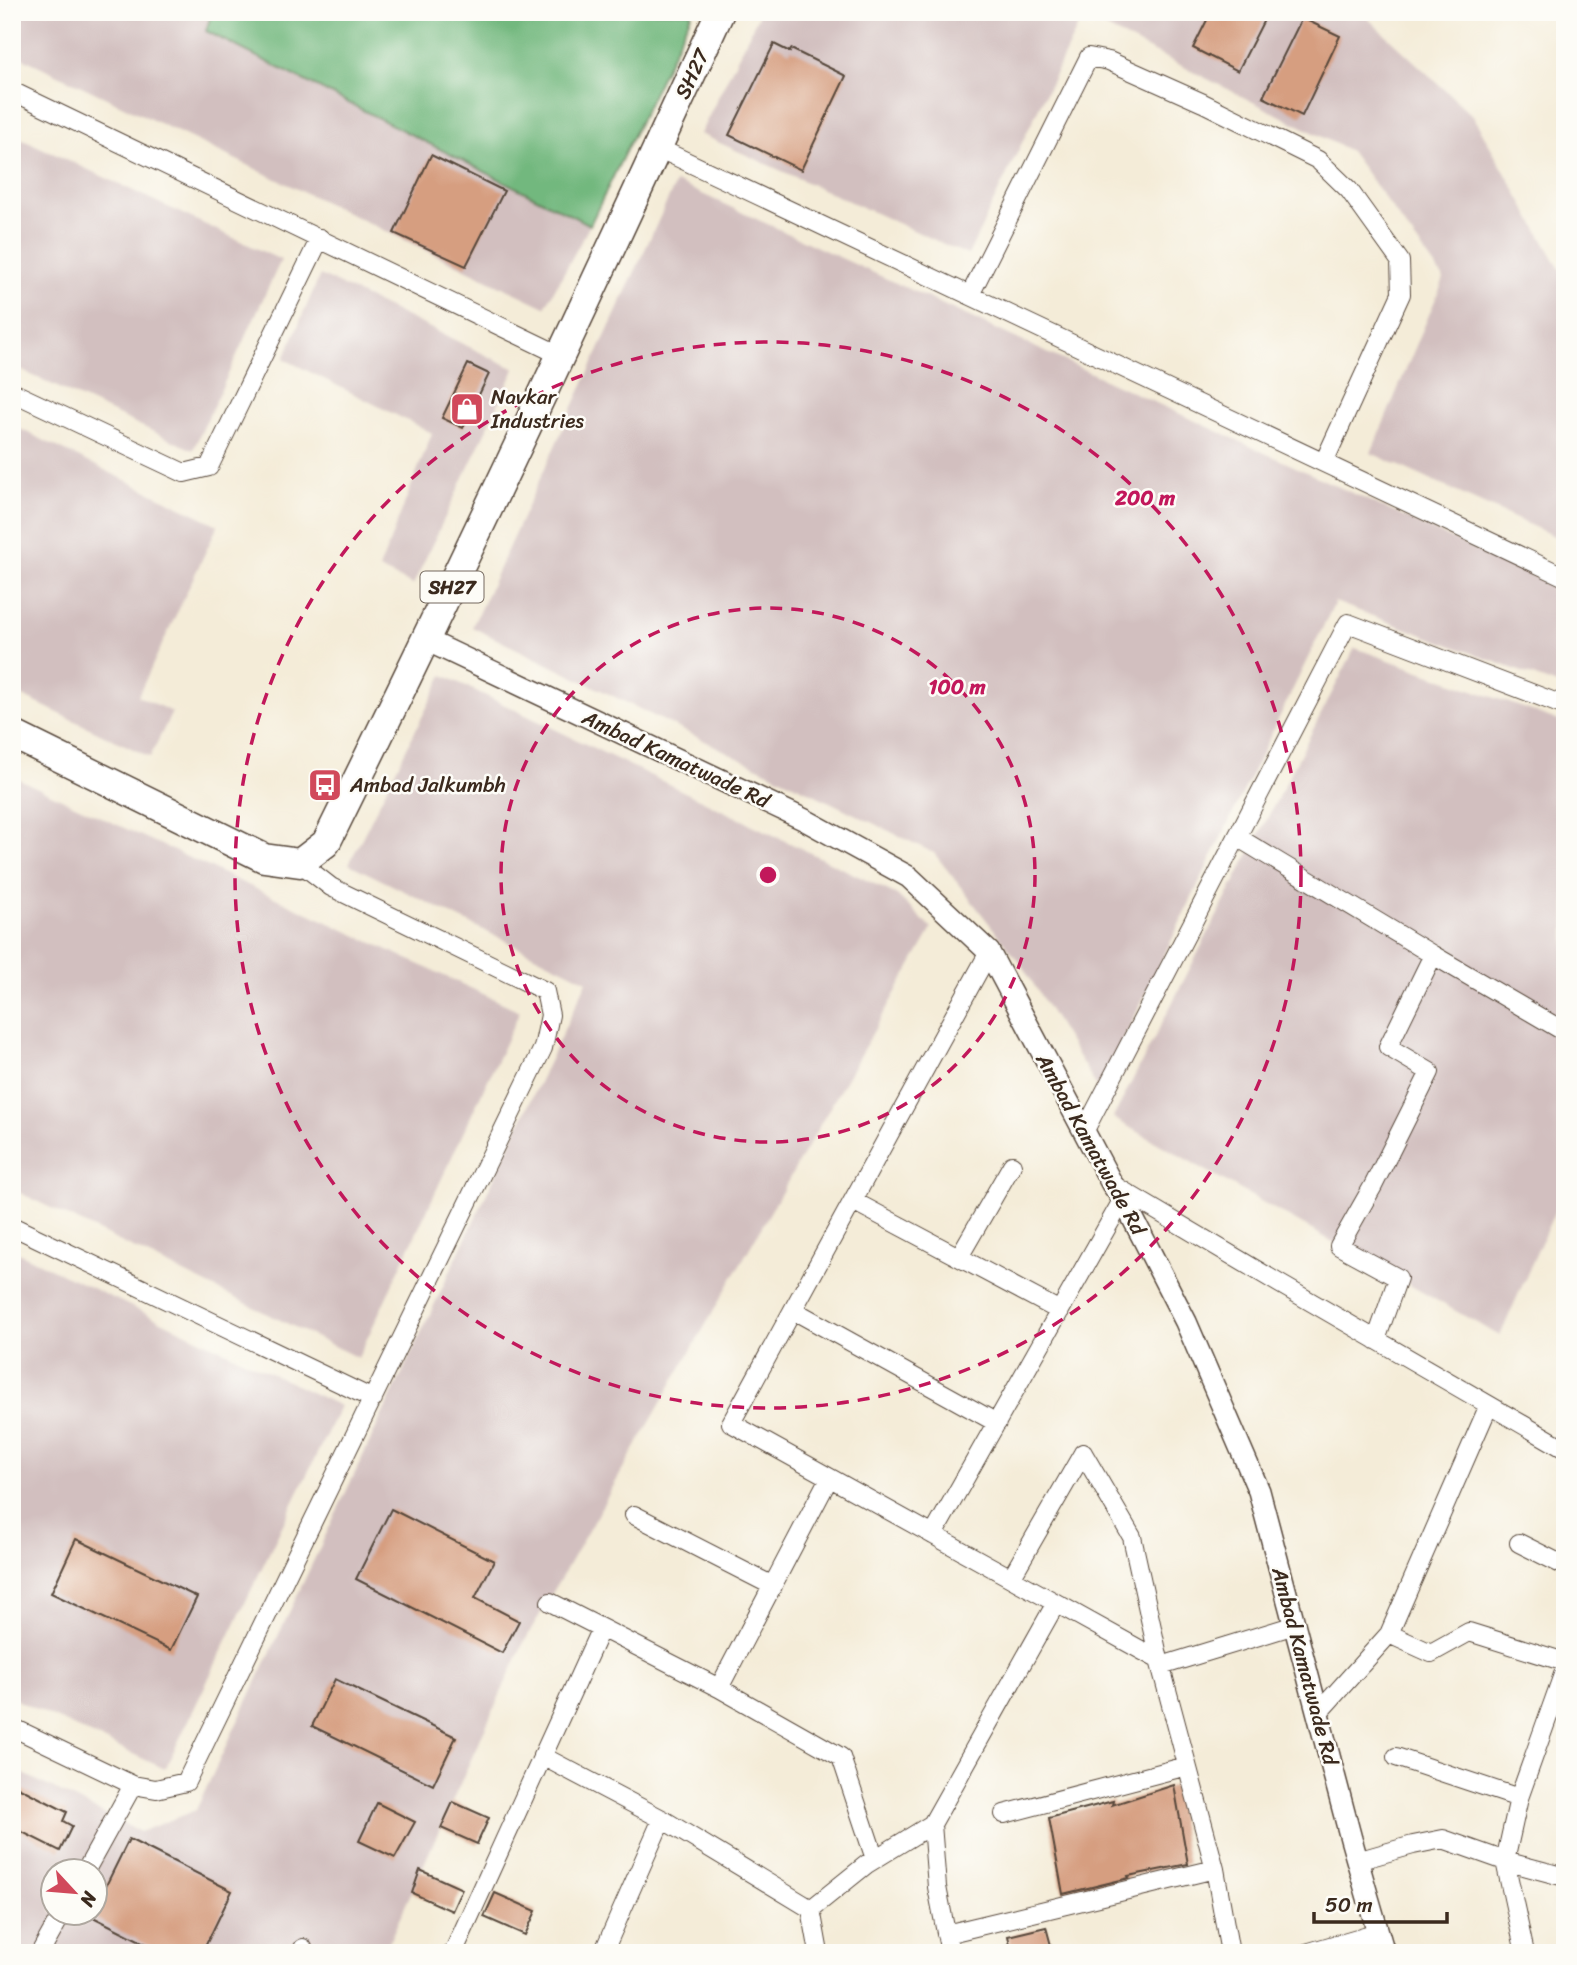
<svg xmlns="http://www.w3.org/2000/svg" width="1577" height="1965" viewBox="0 0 1577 1965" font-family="Sriracha,sans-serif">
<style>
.industrial{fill:#d2bfbf;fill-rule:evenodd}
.forest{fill:#72b87e;stroke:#56714e;stroke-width:2}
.building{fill:#d69e80}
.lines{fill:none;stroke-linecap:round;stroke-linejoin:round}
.minor-casing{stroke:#57473a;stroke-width:20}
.tertiary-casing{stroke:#57473a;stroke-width:24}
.primary-casing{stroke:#57473a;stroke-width:31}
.minor{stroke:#fff;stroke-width:18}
.tertiary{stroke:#fff;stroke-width:21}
.primary{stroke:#fff;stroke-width:28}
.ring{fill:none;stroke:#c2185b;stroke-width:3.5;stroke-dasharray:12 9}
.labels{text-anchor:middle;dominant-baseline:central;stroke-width:5;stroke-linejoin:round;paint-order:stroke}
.shield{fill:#fdfcf7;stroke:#75695f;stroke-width:2}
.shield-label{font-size:19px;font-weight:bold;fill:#3b2a1e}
.street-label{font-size:21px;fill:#3b2a1e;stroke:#fdfcf7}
.poi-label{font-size:21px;fill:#3b2a1e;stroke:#fdfcf7;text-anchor:start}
.centre{fill:#c2185b;stroke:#fdfcf7;stroke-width:3.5}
.ring-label{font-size:21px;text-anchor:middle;font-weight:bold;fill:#c2185b;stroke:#fdfcf7;stroke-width:5;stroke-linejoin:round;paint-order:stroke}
</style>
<rect width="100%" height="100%" fill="#fdfcf7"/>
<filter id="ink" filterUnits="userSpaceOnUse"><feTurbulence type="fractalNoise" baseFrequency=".0143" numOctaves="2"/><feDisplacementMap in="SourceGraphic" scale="14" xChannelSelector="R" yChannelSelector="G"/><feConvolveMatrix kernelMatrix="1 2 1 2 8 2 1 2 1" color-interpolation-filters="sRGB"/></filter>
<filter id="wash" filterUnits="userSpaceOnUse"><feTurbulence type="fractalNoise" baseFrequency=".00686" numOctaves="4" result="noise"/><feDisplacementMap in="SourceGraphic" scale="28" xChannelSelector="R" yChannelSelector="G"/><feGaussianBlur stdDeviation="1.57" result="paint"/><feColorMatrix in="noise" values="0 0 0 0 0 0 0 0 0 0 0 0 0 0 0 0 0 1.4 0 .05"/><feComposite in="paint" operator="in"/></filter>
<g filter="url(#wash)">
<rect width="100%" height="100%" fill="#f4ecd8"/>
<path class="industrial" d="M 12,12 L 692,12 L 590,225 L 545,307 L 12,53 Z
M 760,12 L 1361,12 L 1473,116 L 1565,278 L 1565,541 L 1371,453 L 1444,279 L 1350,151 L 1083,16 L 968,255 L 700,134 Z
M 12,134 L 281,260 L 193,450 L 12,366 Z
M 676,182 L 1565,591 L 1565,688 L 1335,602 L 1099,1090 L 1021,964 L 934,853 L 472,627 Z
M 320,275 L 515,369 L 413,585 L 379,569 L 432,433 L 284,359 Z
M 12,425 L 218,525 L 138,696 L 172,712 L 150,757 L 12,691 Z
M 1355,648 L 1565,723 L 1565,1188 L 1500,1336 L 1113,1118 Z
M 443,675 L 897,895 L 932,929 L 522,1646 L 384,1953 L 12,1953 L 12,1768 L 140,1832 L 196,1810 L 587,981 L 349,864 ZM 52,1870 L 94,1870 L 94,1912 L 52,1912 Z
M 12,776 L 520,1011 L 358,1358 L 12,1189 Z
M 12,1250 L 340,1406 L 165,1769 L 12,1698 Z"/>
<path class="forest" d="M 212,12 L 691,12 L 692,13 L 590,225 L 206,31 Z"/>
<g id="blocks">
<path class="building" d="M 1211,12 L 1268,12 L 1238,71 L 1193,48 Z
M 1302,18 L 1340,36 L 1302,116 L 1263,97 Z
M 774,44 L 790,52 L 791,49 L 846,76 L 801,170 L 729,135 Z
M 431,155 L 504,191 L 466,266 L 394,233 Z
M 468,364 L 489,374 L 463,428 L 442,418 Z
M 391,1509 L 494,1561 L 475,1598 L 519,1621 L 502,1653 L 356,1579 Z
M 76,1539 L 197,1597 L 171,1650 L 51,1593 Z
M 335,1679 L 456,1737 L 433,1785 L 312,1726 Z
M 12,1784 L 67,1812 L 63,1821 L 72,1826 L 60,1851 L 12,1827 Z
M 1174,1785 L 1188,1864 L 1128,1876 L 1129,1878 L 1063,1894 L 1049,1818 L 1113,1801 L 1112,1805 Z
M 453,1802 L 489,1818 L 477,1844 L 441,1828 Z
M 377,1803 L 415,1822 L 395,1858 L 359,1841 Z
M 129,1839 L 232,1891 L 202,1953 L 164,1953 L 91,1916 Z
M 420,1870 L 462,1889 L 452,1911 L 412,1893 Z
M 495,1893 L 536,1911 L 525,1935 L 484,1917 Z
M 1046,1927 L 1053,1953 L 1012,1953 L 1008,1936 Z"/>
</g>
</g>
<g filter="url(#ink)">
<use href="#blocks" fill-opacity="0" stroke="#57473a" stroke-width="2"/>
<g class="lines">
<g class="minor-casing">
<path id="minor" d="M 12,91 L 562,356
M 658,148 L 1565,577
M 970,295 L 1089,57 L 1109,61 L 1203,103 L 1318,160 L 1349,190 L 1400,261 L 1401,294 L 1324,462
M 12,392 L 184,473 L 209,467 L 320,238
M 1237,837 L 1433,955 L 1388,1047 L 1430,1072 L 1373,1186 L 1339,1246 L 1398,1278 L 1376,1340
M 989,952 L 731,1423 L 1159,1660
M 1433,955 L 1565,1032
M 1084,1132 L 1348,623 L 1565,706
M 1115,1186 L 1280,1284 L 1565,1449
M 853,1201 L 1060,1311
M 12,1226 L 373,1399
M 959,1257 L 1012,1165
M 793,1310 L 997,1423
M 1083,1453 L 1132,1537 L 1159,1660 L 1215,1869 L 1230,1953
M 829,1478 L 719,1688 L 841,1757 L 875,1859
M 634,1515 L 773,1586
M 933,1535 L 1123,1199
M 1519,1543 L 1565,1566
M 1011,1578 L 1083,1453
M 550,1602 L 719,1688
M 1389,1634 L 1431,1653 L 1469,1632 L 1565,1662
M 1161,1666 L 1295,1625
M 1318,1713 L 1389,1634 L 1489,1405
M 12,1727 L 133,1785 L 156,1789 L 186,1782 L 543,1048 L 550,1015 L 545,991 L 331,887 L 300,863
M 542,1756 L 662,1819 L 811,1909 L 819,1953
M 1396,1757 L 1519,1798
M 1004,1814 L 1187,1766
M 1357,1861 L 1413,1845 L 1443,1839 L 1505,1861 L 1565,1877
M 86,1870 L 133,1785
M 811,1909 L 867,1864 L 932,1824
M 946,1934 L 1215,1869
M 40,1953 L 63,1912
M 301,1953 L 303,1948
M 453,1953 L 601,1628
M 603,1953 L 662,1819
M 950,1953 L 937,1887 L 932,1824 L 1056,1603
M 1306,1953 L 1378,1932
M 1525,1953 L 1505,1861 L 1519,1798 L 1565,1669"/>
</g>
<g class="tertiary-casing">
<path id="tertiary" d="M 426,640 L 805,820 L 909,877 L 989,952 L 1112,1184 L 1123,1199 L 1186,1322 L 1259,1491 L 1351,1839 L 1384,1953"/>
</g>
<g class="primary-casing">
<path id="primary" d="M 12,734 L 264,858 L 300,863 L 326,843 C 462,568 592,291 720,12"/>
</g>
<use href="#minor" class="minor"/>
<use href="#tertiary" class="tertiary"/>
<use href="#primary" class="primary"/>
</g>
</g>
<g class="ring">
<circle cx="768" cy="875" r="267"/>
<circle cx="768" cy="875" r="533"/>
</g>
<defs>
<g id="shop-square" transform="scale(1.75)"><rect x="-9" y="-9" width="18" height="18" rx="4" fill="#d1495b" stroke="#fdfcf7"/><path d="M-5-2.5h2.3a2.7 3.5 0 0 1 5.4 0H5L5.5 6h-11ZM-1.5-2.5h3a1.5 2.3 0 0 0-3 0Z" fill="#fff"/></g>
<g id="bus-square" transform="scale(1.75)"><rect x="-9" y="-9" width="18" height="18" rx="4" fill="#d1495b" stroke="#fdfcf7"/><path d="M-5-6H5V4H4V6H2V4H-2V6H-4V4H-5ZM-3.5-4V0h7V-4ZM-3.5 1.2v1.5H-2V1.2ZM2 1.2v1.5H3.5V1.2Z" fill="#fff"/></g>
</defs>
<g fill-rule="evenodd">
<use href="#shop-square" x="467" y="409"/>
<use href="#bus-square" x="325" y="785"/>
</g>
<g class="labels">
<rect class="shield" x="420.5" y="571.5" width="63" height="31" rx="5"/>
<g class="shield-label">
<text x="452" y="587">SH27</text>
</g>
<g class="street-label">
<text transform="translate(692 74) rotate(-65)">SH27</text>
<text transform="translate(676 759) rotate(25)">Ambad Kamatwade Rd</text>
<text transform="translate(1091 1144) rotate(61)">Ambad Kamatwade Rd</text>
<text transform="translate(1305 1666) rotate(75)">Ambad Kamatwade Rd</text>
</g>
<g class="poi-label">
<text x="491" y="397">Navkar<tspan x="491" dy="24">Industries</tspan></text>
<text x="350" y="785">Ambad Jalkumbh</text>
</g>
</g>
<circle cx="768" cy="875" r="10" class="centre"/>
<g class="ring-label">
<text x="1145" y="505">200 m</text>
<text x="957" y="694">100 m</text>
</g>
<rect width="1577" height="1965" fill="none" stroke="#fdfcf7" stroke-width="42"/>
<g transform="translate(74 1892) rotate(116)"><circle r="33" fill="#fdfcf7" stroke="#afa8a0" stroke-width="2"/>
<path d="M0-5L12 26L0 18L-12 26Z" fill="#d1495b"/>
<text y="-10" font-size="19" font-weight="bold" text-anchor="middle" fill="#3b2a1e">N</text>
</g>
<path d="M1314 1912v10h133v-10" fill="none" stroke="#3b2a1e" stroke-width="3.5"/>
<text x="1325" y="1912" font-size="21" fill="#3b2a1e" stroke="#fdfcf7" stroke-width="5" paint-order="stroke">50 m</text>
</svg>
